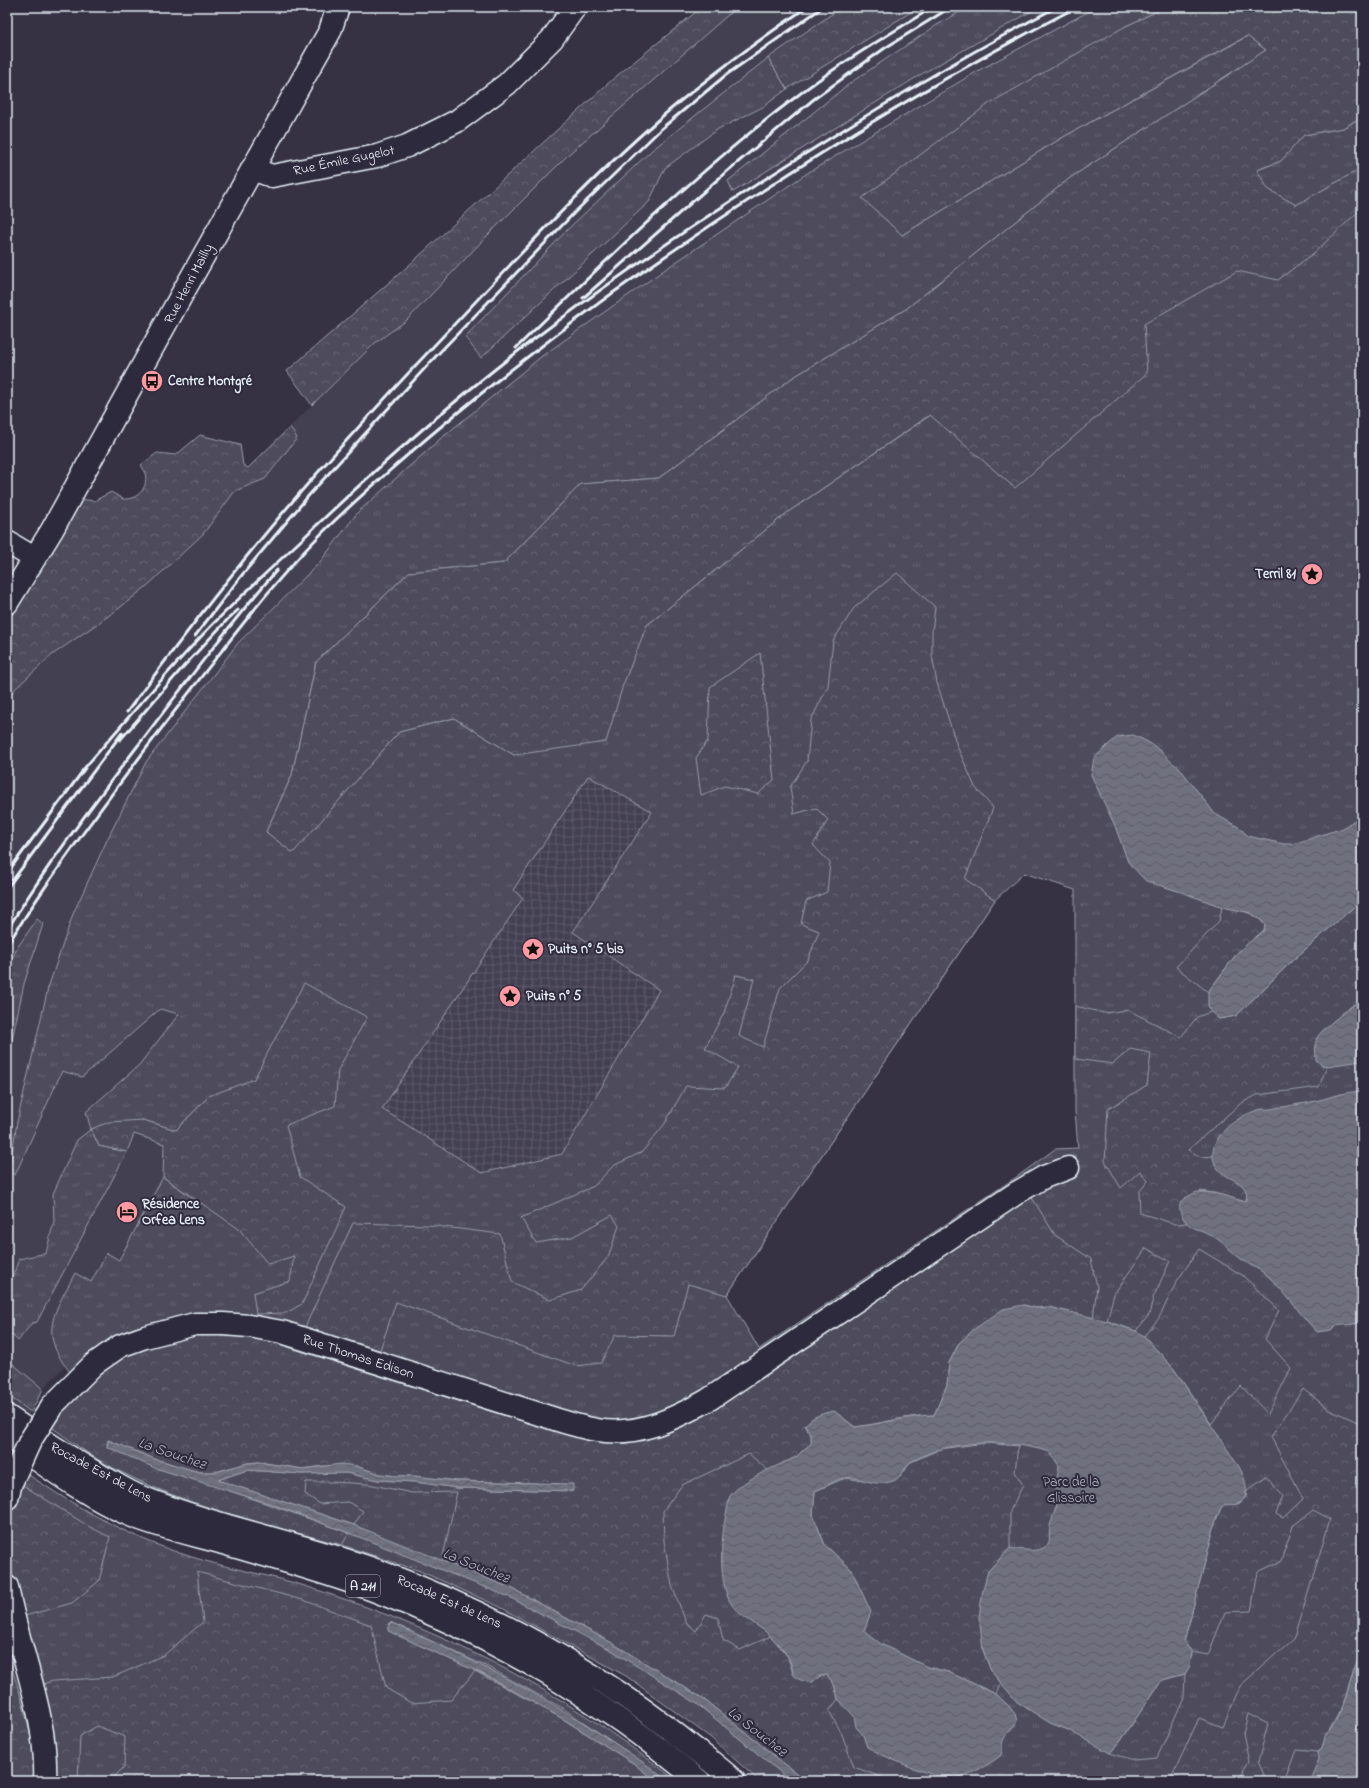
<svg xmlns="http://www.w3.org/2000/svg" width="1369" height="1788" viewBox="0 0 1369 1788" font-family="'Indie Flower',sans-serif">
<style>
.built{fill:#433f51}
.industrial{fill:url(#industrial-grid)}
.grass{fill:url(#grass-tufts);stroke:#9a9eaa;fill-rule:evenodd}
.forest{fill:url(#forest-crowns);stroke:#9a9eaa}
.water{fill:url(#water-waves);stroke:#a0a4af}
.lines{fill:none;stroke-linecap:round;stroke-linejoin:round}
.minor-casing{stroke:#e8f1f8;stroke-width:25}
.highway-casing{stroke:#e8f1f8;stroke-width:25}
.minor{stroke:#2f2a3d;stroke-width:22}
.highway{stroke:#2f2a3d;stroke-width:22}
.rail{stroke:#e8f1f8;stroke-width:3}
.minor-bridge-casing{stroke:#e8f1f8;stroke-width:25;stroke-linecap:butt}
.minor-bridge{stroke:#2f2a3d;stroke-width:22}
.labels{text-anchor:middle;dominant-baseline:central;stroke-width:4;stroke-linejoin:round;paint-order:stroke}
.shield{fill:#2f2a3d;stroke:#b0b5c0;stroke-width:1}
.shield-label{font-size:13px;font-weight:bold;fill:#e8f1f8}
.street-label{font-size:14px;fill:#e8f1f8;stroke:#2f2a3d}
.poi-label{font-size:14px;font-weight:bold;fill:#e8f1f8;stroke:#2f2a3d;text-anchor:start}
.park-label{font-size:14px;fill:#b2b7c1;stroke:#2f2a3d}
.water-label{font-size:15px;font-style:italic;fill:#b2b7c2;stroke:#2f2a3d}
</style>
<defs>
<pattern id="industrial-grid" width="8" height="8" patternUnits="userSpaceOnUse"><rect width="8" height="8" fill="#433f51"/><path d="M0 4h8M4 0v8" fill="none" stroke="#5e5b6b"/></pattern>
<pattern id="grass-tufts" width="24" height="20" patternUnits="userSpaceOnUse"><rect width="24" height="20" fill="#4d4b5c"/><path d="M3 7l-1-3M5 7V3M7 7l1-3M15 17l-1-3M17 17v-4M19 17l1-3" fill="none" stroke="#676574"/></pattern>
<pattern id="forest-crowns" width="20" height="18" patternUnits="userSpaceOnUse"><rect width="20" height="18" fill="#4d4b5c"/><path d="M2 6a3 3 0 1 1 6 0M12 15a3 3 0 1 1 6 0" fill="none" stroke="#676574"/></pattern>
<pattern id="water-waves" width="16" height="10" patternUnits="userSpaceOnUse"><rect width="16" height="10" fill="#70717f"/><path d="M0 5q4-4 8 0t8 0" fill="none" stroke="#5b5c64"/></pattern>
</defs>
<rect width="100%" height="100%" fill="#363244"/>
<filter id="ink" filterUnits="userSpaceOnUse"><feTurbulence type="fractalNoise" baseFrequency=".025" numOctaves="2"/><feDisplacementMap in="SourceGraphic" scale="8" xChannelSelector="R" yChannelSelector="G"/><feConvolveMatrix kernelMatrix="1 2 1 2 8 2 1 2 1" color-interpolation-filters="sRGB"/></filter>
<g filter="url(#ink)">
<path class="built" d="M 702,7 L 1362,7 L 1362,189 L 991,374 L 43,1389 L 7,1453 L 7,622 L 248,468 L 375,343 L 350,316 L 407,267 L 614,78 Z"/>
<path class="industrial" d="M 588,775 L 652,812 L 573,932 L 659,990 L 562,1154 L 482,1173 L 382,1109 L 523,898 L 513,890 Z"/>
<path class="grass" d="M 968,7 L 1039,7 L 920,75 L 733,192 L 728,181 L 850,83 L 937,25 Z
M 1097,7 L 1166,7 L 1124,27 L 902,235 L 1065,136 L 1248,36 L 1266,50 L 1070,178 L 906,309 L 792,378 L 659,478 L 581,484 L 504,563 L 409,572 L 316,662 L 292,775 L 266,832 L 293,852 L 399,732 L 454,718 L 514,755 L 596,666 L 788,512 L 991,374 L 1290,226 L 1362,189 L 1362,1781 L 759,1781 L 711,1738 L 626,1676 L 498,1606 L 420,1571 L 342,1545 L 215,1511 L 153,1488 L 105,1464 L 111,1413 L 138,1327 C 110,1334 90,1353 70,1372 C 37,1332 55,1312 75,1273 L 91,1282 L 107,1253 L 119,1260 L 163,1177 L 193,1198 L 209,1096 L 176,1130 L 143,1120 L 91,1129 L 99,1146 L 127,1152 L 37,1322 L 32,1323 L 18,1341 L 7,1330 L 7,1293 L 19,1259 L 46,1253 L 54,1221 L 53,1194 L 77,1140 L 91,1129 L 86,1112 L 139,1065 L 179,1014 L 160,1009 L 82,1077 L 62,1071 L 15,1175 L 9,1172 L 17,1122 L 48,988 L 73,914 L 107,840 L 146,762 L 238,643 L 320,562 L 358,512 L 439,440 L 542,356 L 667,268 L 809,172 L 981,69 ZM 588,776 L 652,812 L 573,932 L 659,990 L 562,1154 L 482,1173 L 382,1109 L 523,898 L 513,890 ZM 1024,873 L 1075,890 L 1075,1111 L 1078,1148 L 1055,1149 L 1018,1176 L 759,1349 L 727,1295 L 995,900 Z
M 768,58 L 787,89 L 763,107 L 718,129 L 665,168 L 649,202 L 481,358 L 465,337 L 570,227 L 652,150 Z
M 1362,117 L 1362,168 L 1296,205 L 1267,189 L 1257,170 L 1281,161 L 1304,135 L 1343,128 Z
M 37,919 L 43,924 L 24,984 L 7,1063 L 7,967 L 19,945 Z
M 7,1359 L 43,1389 L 31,1412 L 7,1395 Z
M 26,1473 C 80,1510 138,1542 202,1560 C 237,1570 273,1576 308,1587 C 421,1623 530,1674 627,1744 C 643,1756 661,1767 676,1781 L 667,1781 L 626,1751 L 564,1709 L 490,1668 L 390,1622 L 389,1631 L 489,1677 L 655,1781 L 52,1781 L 10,1539 L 13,1507 Z"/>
<path class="forest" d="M 702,7 L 737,7 L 570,153 L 486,237 L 407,320 L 375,343 L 312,405 L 287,371 L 407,267 L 614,78 Z
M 842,7 L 919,7 L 787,89 L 768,58 Z
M 1166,7 L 1362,7 L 1362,117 L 1343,128 L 1304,135 L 1281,161 L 1257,170 L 1268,189 L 1296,205 L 1362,168 L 1362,210 L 1360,210 L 1315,252 L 1278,280 L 1237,271 L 1144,324 L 1147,373 L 1015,488 L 930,415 L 788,512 L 647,625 L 623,685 L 606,742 L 514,755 L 454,718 L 399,732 L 293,853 L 266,832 L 292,775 L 316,662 L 409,572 L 504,563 L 581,484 L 659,478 L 792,378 L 906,309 L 1070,178 L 1266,50 L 1247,36 L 1065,136 L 902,235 L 862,198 L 990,103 L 1124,27 Z
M 290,427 L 297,438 L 265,479 L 235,491 L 203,534 L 147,586 L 117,610 L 52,655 L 17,687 L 7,698 L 7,622 L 40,570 L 80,499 L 94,501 L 111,492 L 123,499 C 143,500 152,480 141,465 L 157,453 L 176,455 L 200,435 L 240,445 L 243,465 L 248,468 Z
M 897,573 L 935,607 L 932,632 L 932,655 L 937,683 L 957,746 L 975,787 L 993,808 L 965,879 L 995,900 L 727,1295 L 688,1284 L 674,1336 L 615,1335 L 601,1363 L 576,1366 L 396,1302 L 380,1350 L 305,1327 L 353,1223 L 428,1225 L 500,1234 L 512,1282 L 550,1300 L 581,1290 L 608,1257 L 619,1226 L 612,1215 L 572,1237 L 536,1243 L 521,1218 L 594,1186 L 613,1166 L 642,1152 L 664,1125 L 686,1086 L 725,1088 L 738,1067 L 705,1048 L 724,1013 L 736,975 L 754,979 L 739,1036 L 763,1047 L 780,988 L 808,960 L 819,931 L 801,924 L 806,901 L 827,892 L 830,863 L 813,845 L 828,820 L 816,808 L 794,814 L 790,787 L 807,761 L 811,720 L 828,686 L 833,641 L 854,608 Z
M 760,653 L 774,780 L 758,794 L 725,786 L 701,795 L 696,758 L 708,740 L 710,687 Z
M 1362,900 L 1362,999 L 1349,1008 L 1322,1065 L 1327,1066 L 1319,1087 L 1257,1095 L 1240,1104 L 1188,1150 L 1201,1157 L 1214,1156 C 1215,1160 1215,1165 1218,1168 C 1226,1179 1251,1181 1246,1200 L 1242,1201 L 1214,1193 L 1200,1191 L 1183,1218 L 1187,1223 L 1175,1224 L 1140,1213 L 1139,1192 L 1148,1181 L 1140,1171 L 1121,1188 L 1105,1161 L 1108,1109 L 1147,1085 L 1151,1053 L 1130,1049 L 1113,1064 L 1075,1059 L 1075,1006 L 1104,1013 L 1128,1010 L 1181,1037 L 1197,1017 L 1211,1012 L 1219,1019 L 1236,1016 L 1293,960 Z
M 1222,907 C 1239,910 1253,911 1265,925 L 1265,930 L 1238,952 L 1208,992 L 1176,967 L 1219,921 Z
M 304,983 L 367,1017 L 338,1070 L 335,1106 L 286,1125 L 300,1177 L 346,1207 L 302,1304 L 286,1313 L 256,1314 L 253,1293 L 290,1281 L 294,1256 L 268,1264 L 239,1229 L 163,1177 L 164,1144 L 134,1134 L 127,1152 L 99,1146 L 91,1129 L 109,1122 L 143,1120 L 176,1130 L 209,1096 L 254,1079 Z
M 1031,1196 L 1055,1235 L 1091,1259 L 1097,1287 L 1093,1318 L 1049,1307 L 1036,1308 L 1024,1305 L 959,1343 L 949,1363 L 947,1385 L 934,1415 C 908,1415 881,1424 855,1427 L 834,1411 L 811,1436 L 812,1444 L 803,1450 L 798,1456 L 769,1471 L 749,1454 L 682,1485 L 663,1511 L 664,1541 L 672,1586 L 686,1622 L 696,1631 L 706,1614 L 718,1618 L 723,1640 L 740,1650 L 771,1636 L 788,1657 L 793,1674 L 811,1683 L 820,1676 L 827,1675 L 834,1684 L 838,1699 L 829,1711 L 841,1732 L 854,1767 L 892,1781 L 806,1781 L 702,1698 L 612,1643 L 513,1589 L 442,1561 L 457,1492 L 412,1493 L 368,1484 L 332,1482 L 306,1482 L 305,1494 L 320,1504 L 348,1502 L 363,1511 L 354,1525 L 217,1480 L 247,1470 L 301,1474 L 346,1473 L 378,1480 L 415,1482 L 457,1488 L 573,1491 L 536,1483 L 457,1481 L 414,1476 L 397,1476 L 380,1474 L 356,1466 L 323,1466 L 303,1469 L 258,1462 L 248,1463 L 215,1472 L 199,1472 L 155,1459 L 108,1440 L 107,1447 L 349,1533 L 342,1545 C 261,1523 180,1505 106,1464 C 87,1454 69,1439 51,1427 L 71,1399 L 102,1370 L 130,1352 L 183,1335 L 223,1333 L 262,1339 L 554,1431 L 579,1436 L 675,1428 L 714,1410 Z
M 1146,1248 L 1170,1261 L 1153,1298 L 1149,1315 L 1136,1331 L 1107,1321 L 1114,1294 Z
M 1199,1249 L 1242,1275 L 1279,1310 L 1265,1339 L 1291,1368 L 1268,1414 L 1241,1386 L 1211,1424 L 1174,1369 L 1144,1336 L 1159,1318 L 1177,1281 Z
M 1303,1389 L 1329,1409 L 1362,1424 L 1362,1652 C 1354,1666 1351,1682 1346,1696 C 1339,1714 1326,1729 1322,1748 L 1318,1751 L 1296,1749 L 1284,1781 L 1267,1781 L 1258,1762 L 1268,1724 L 1248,1714 L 1243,1734 L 1249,1762 L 1238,1781 L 1170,1781 L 1199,1718 L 1223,1727 L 1240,1686 L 1295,1637 L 1330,1519 L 1313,1510 L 1293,1526 L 1281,1561 L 1258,1572 L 1251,1611 L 1225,1612 L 1208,1655 L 1192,1652 L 1184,1642 L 1216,1520 L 1221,1508 L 1224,1504 L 1238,1504 L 1246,1497 L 1247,1491 L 1266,1477 L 1283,1496 L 1276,1514 L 1283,1518 L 1303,1499 L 1271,1437 Z
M 986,1443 L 1018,1446 L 1015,1472 L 1023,1485 L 1010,1511 L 1010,1548 L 988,1571 L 983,1650 L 991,1671 L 1001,1683 L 996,1694 L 948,1672 L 927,1667 L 880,1644 L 864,1631 L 851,1569 L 825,1545 L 813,1515 L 815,1491 L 845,1478 L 858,1480 L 905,1471 L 909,1463 L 940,1449 Z
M 21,1484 L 88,1526 L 110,1537 L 99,1581 L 72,1603 L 21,1617 C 13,1582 5,1543 13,1507 C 15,1499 18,1491 21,1484 Z
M 197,1572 L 303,1600 L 371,1625 L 386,1688 L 411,1703 L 451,1700 L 475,1671 L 563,1719 L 633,1763 L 655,1781 L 110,1781 L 124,1767 L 125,1737 L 97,1726 L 80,1736 L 78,1781 L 52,1781 L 39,1685 L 53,1681 L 113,1677 L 164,1655 L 203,1622 Z
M 7,1652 C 20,1694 35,1737 35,1781 L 7,1781 Z
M 1185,1674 L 1184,1697 L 1157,1758 L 1134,1760 L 1110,1753 L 1120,1742 L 1162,1680 Z"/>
<path class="water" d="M 1133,735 C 1143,739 1151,743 1159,750 C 1168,757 1168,761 1179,767 L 1215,814 L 1240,828 L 1248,836 L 1284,844 L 1293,844 L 1343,828 L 1362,815 L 1362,900 L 1293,960 L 1236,1016 L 1219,1019 L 1211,1012 L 1208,1005 L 1208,992 L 1238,952 L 1264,930 L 1265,925 L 1259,918 L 1251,913 L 1222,907 L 1184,893 L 1146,881 L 1128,862 L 1115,826 L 1091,775 L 1094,758 L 1117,737 Z
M 1362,999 L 1362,1061 L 1327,1066 L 1322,1065 L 1316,1060 C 1316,1053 1314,1044 1317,1038 C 1320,1030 1353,1005 1362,999 Z
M 1362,1091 L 1362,1323 L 1335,1326 L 1331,1330 L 1317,1332 C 1300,1315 1288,1295 1271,1279 C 1261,1269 1246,1264 1236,1255 C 1227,1247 1218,1238 1207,1233 C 1200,1229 1194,1230 1186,1222 C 1180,1215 1175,1202 1187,1197 C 1191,1195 1196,1191 1201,1192 C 1215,1192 1229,1197 1242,1201 L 1246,1200 C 1251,1180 1223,1180 1216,1166 C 1202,1141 1237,1116 1258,1110 C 1262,1108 1266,1110 1270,1109 C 1282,1107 1294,1105 1306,1103 C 1318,1101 1329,1097 1341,1094 C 1348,1092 1355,1092 1362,1091 Z
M 1024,1305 L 1036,1308 L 1049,1307 L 1107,1321 L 1136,1331 L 1144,1336 L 1174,1369 L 1235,1461 C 1242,1469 1252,1492 1242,1501 C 1238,1506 1230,1504 1224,1505 L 1221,1508 L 1216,1520 L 1184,1642 L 1192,1652 L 1190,1666 L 1185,1674 L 1162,1680 L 1120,1742 L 1110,1753 L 1068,1730 L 1050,1723 L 1017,1702 L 991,1671 L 983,1650 L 979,1617 L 983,1589 L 988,1571 L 1010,1548 C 1021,1549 1043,1555 1049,1542 C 1050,1537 1049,1531 1050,1526 C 1052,1518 1055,1513 1056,1505 L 1053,1502 L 1059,1466 L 1050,1452 C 1006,1439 951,1438 911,1462 C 904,1466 903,1478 893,1481 C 872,1488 863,1476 845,1478 C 838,1478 823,1488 815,1491 L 813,1515 L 825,1545 L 851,1569 L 871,1612 L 864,1631 L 881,1644 L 927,1667 L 948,1672 L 996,1694 L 1009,1706 L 1015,1714 L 1017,1721 C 1014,1728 1005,1734 1003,1741 C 1001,1746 1004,1751 1000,1756 C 992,1763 970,1775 959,1777 C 939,1782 885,1757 867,1747 L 863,1735 L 856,1727 L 854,1716 L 838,1699 L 834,1684 L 827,1675 L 820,1676 L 811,1683 C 786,1677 797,1674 788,1657 C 784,1650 777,1643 772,1638 C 761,1625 737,1617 729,1600 C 718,1576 721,1536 727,1510 C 728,1506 728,1499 730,1496 C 744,1478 778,1466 798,1456 L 803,1450 L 811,1444 L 811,1436 L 805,1425 C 813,1416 823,1413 834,1411 L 855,1427 C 881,1424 907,1416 934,1415 L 947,1385 L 949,1363 L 959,1343 L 973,1330 L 1003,1309 Z
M 108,1440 L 155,1459 L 199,1472 L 215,1472 L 248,1463 L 258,1462 L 303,1469 L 341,1464 L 356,1466 L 380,1474 L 397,1476 L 414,1476 L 457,1481 L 573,1484 L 573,1491 L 457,1488 L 415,1482 L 378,1480 L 346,1473 L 301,1474 L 247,1470 L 218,1480 L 354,1525 L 513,1589 L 612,1643 L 702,1698 L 806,1781 L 791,1781 L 696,1703 L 611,1650 L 509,1597 L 349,1533 L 268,1503 L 155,1468 L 107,1447 Z
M 390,1622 C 465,1656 536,1691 605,1737 C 626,1751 648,1764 667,1781 L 655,1781 L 633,1763 L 563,1719 L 489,1677 L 388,1631 Z
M 1362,1652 L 1362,1781 L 1309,1781 L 1319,1758 L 1318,1751 L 1322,1748 L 1325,1735 L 1333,1724 L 1346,1697 L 1357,1660 Z"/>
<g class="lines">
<g class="minor-casing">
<path id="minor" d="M 252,169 L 272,176 L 377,156 L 407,146 L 457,121 L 507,84 L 552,39 L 575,7
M 7,542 L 34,558
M 7,603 L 52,530 L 181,296 L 330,31 L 338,7
M 52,1406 L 94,1364 L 120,1346 L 145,1337 L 195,1324 L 223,1324 L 249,1326 L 282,1332 L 558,1420 C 571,1424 584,1428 597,1430 C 637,1437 674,1419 708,1400 L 1018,1192 L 1044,1177 L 1068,1168
M 7,1498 L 11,1483
M 7,1587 C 19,1652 48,1715 45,1781"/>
</g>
<g class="highway-casing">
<path id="highway" d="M 7,1416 C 41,1439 75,1462 112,1482 C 121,1487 131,1493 141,1497 C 219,1528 302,1543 381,1572 C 490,1613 595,1669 686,1742 C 702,1755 719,1767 734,1781
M 7,1438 C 45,1465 87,1497 130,1515 C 157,1526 187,1533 216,1541 C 270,1557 324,1571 376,1591 C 492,1635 604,1701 699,1781"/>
</g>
<use href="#minor" class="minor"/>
<use href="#highway" class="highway"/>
<path class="rail" d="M 583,298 L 725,173 L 814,99 L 885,48 L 951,7
M 516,348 C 605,261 697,171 797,96 C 840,63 887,36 933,7
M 195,636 L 242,575 L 310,494 L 437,355 L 576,211 L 661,129 L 726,75 L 823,7
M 127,712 C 184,635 242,559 305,487 C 356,429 409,372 462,316 C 525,249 588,181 658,120 C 705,79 756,42 807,7
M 120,740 L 184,666 L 228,619 L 238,610
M 82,771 C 124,722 166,673 211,626 C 239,598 268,571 297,544 C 378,466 463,391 554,324 C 641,259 732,199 824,142 C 900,94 977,48 1057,7
M 7,873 L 85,768
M 7,888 L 122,733
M 7,930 C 46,866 91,807 136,748 C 182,688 227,627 277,570
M 7,946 C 30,907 57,870 84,832 C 117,787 150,743 184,699 C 229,642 272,583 323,532 C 344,511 366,492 387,473 C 460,408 536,349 614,292 C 762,187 916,90 1077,7"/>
<g class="minor-bridge-casing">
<path id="minor-bridge" d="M 11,1483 L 30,1441 L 52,1406"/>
</g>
<use href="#minor-bridge" class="minor-bridge"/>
</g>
</g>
<defs>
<g id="bus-disc" transform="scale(1.15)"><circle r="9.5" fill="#ff9aa2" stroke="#2f2a3d"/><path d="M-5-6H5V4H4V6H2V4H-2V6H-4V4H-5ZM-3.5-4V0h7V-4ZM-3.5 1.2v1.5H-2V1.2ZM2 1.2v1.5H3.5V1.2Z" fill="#111"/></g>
<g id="sight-disc" transform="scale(1.15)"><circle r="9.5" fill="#ff9aa2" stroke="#2f2a3d"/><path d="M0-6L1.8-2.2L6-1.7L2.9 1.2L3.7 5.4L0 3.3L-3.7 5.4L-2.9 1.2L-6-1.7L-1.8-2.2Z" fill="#111"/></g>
<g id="hotel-disc" transform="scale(1.15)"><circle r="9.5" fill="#ff9aa2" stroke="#2f2a3d"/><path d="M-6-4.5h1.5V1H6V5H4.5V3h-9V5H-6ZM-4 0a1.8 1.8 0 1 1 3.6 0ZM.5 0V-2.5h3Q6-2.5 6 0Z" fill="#111"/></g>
</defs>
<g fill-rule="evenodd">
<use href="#bus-disc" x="152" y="381"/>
<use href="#sight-disc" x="1312" y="574"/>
<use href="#sight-disc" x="533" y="949"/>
<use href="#sight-disc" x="510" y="996"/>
<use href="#hotel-disc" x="127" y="1212"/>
</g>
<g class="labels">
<rect class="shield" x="346" y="1575" width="34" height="22" rx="3"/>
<g class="shield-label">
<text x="363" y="1586">A 211</text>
</g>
<g class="street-label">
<text transform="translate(344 161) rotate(-12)">Rue Émile Gugelot</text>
<text transform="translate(189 284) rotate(-62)">Rue Henri Mailly</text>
<text transform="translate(358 1357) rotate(18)">Rue Thomas Edison</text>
<text transform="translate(101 1473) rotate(28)">Rocade Est de Lens</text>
<text transform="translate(449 1602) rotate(24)">Rocade Est de Lens</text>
</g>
<g class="poi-label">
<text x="168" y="381">Centre Montgré</text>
<text x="1296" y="574" text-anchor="end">Terril 81</text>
<text x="548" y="949">Puits n° 5 bis</text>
<text x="526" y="996">Puits n° 5</text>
<text x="142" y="1204">Résidence<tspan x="142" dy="16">Orfea Lens</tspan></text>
</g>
<g class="park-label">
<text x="1071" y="1482">Parc de la<tspan x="1071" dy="16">Glissoire</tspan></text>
</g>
<g class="water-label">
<text transform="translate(172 1454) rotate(19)">La Souchez</text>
<text transform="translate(476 1566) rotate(22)">La Souchez</text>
<text transform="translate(757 1732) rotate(38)">La Souchez</text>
</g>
</g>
<rect width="1369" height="1788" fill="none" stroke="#2f2a3d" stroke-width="24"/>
<rect x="12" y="12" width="1345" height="1764" fill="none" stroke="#e8f1f8" stroke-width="1.5" filter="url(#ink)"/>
</svg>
